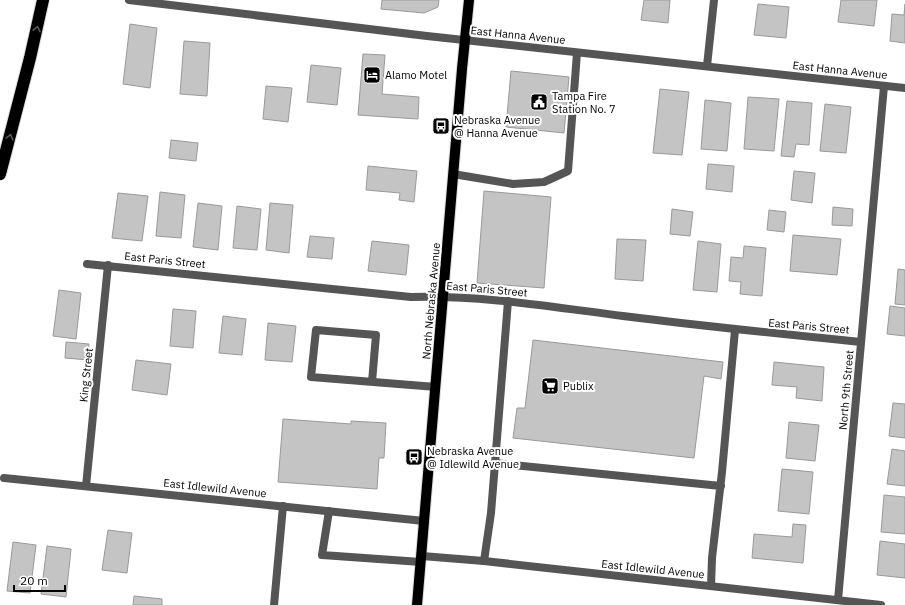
<svg xmlns="http://www.w3.org/2000/svg" width="905" height="605" viewBox="0 0 905 605" font-family="'IBM Plex Sans',sans-serif">
<style>
.building{fill:#c4c4c4;stroke:#999}
.lines{fill:none;stroke-linecap:round;stroke-linejoin:round}
.primary-casing{stroke:#dbdbdb;stroke-width:12}
.motorway-casing{stroke:#dbdbdb;stroke-width:14}
.service{stroke:#555;stroke-width:8}
.minor{stroke:#555;stroke-width:8}
.tertiary{stroke:#555;stroke-width:8}
.primary{stroke:#000;stroke-width:10}
.motorway{stroke:#000;stroke-width:12}
.oneway{stroke:#595959}
.labels{text-anchor:middle;dominant-baseline:central;stroke-width:4;stroke-linejoin:round;paint-order:stroke}
.street-label{font-size:11px;fill:#000;stroke:#fff}
.poi-label{font-size:11px;fill:#000;stroke:#fff;text-anchor:start}
</style>
<rect width="100%" height="100%" fill="#fff"/>
<path class="building" d="M 382,0 L 439,0 L 438,7 L 424,13 L 381,9 Z
M 644,0 L 670,0 L 668,23 L 641,20 Z
M 841,0 L 877,0 L 874,26 L 838,22 Z
M 758,4 L 789,7 L 786,38 L 754,35 Z
M 905,4 L 905,43 L 890,41 L 892,14 L 904,15 Z
M 130,24 L 157,28 L 150,88 L 123,84 Z
M 184,41 L 210,43 L 207,96 L 180,94 Z
M 363,54 L 385,55 L 382,94 L 419,97 L 418,119 L 358,115 Z
M 311,65 L 341,68 L 337,105 L 307,102 Z
M 511,71 L 569,77 L 564,133 L 506,127 Z
M 266,86 L 292,88 L 288,122 L 263,119 Z
M 660,89 L 689,92 L 682,155 L 653,153 Z
M 748,97 L 779,99 L 774,151 L 744,149 Z
M 705,100 L 731,103 L 727,151 L 701,149 Z
M 787,101 L 812,103 L 809,145 L 796,144 L 794,157 L 781,156 Z
M 825,104 L 851,107 L 846,153 L 820,151 Z
M 171,140 L 198,143 L 196,161 L 169,158 Z
M 708,164 L 734,166 L 732,192 L 706,189 Z
M 368,166 L 417,171 L 414,202 L 399,200 L 400,193 L 366,190 Z
M 794,171 L 815,173 L 812,203 L 791,200 Z
M 484,191 L 551,197 L 544,288 L 477,283 Z
M 160,192 L 185,195 L 181,238 L 156,236 Z
M 118,193 L 148,196 L 142,241 L 112,238 Z
M 198,203 L 222,206 L 218,250 L 193,247 Z
M 270,203 L 293,205 L 289,253 L 266,250 Z
M 237,206 L 261,209 L 257,250 L 233,248 Z
M 833,207 L 853,209 L 852,226 L 832,225 Z
M 672,209 L 693,212 L 690,236 L 670,234 Z
M 769,210 L 786,212 L 784,232 L 767,230 Z
M 793,235 L 841,239 L 837,275 L 790,271 Z
M 310,236 L 334,238 L 332,259 L 307,257 Z
M 617,239 L 646,240 L 643,281 L 615,279 Z
M 372,241 L 409,245 L 406,275 L 368,271 Z
M 698,241 L 721,244 L 717,292 L 693,290 Z
M 744,246 L 766,248 L 762,296 L 740,294 L 741,282 L 729,281 L 731,257 L 743,258 Z
M 898,269 L 905,270 L 905,305 L 895,304 Z
M 59,290 L 81,293 L 76,339 L 53,336 Z
M 890,306 L 905,308 L 905,336 L 887,334 Z
M 173,309 L 196,311 L 193,348 L 170,346 Z
M 223,316 L 246,319 L 242,355 L 219,353 Z
M 268,323 L 296,326 L 292,362 L 265,360 Z
M 533,340 L 723,362 L 721,379 L 704,376 L 694,458 L 513,438 L 517,408 L 525,408 Z
M 66,342 L 89,344 L 88,360 L 65,358 Z
M 136,360 L 171,364 L 167,395 L 132,390 Z
M 774,362 L 824,367 L 822,401 L 796,398 L 797,387 L 772,385 Z
M 893,403 L 905,404 L 905,438 L 889,436 Z
M 283,419 L 351,424 L 351,421 L 386,423 L 384,458 L 379,458 L 377,489 L 278,482 Z
M 789,422 L 819,425 L 815,461 L 786,458 Z
M 892,449 L 905,451 L 905,486 L 887,484 Z
M 782,469 L 813,472 L 809,514 L 778,511 Z
M 884,495 L 905,497 L 905,534 L 881,532 Z
M 793,524 L 806,525 L 803,563 L 752,558 L 754,534 L 792,537 Z
M 108,530 L 132,533 L 127,573 L 102,570 Z
M 880,541 L 905,544 L 905,578 L 877,575 Z
M 13,542 L 36,545 L 30,593 L 7,591 Z
M 47,546 L 71,549 L 66,597 L 41,594 Z
M 134,596 L 162,599 L 162,605 L 133,605 Z"/>
<g class="lines">
<g class="primary-casing">
<path id="primary" d="M 417,605 L 462,69 L 469,0"/>
</g>
<g class="motorway-casing">
<path id="motorway" d="M 0,174 L 30,58 L 43,0"/>
</g>
<path class="service" d="M 453,174 L 513,184 L 544,182 L 568,171 L 577,53
M 372,382 L 376,335 L 316,330 L 311,377 L 436,387
M 494,463 L 721,486
M 329,511 L 322,555 L 421,562
M 484,561 L 491,513 L 508,301
M 711,586 L 712,558 L 722,472 L 735,330
M 274,605 L 283,506"/>
<path class="minor" d="M 707,66 L 714,0
M 87,264 L 411,297 C 482,295 552,307 623,316 C 702,326 781,334 861,342
M 4,478 L 424,521
M 86,486 L 108,265
M 422,556 L 484,561 L 881,605
M 838,600 L 884,86"/>
<path class="tertiary" d="M 129,0 L 427,36 L 905,88"/>
<use href="#primary" class="primary"/>
<use href="#motorway" class="motorway"/>
</g>
<defs><path id="oneway-chevron" d="M-2-3.5L2.5 0L-2 3.5" fill="none" stroke-width="1.6" stroke-linecap="round" stroke-linejoin="round"/></defs>
<g class="oneway">
<use href="#oneway-chevron" transform="translate(37 29) rotate(-78)"/>
<use href="#oneway-chevron" transform="translate(10 137) rotate(-75)"/>
</g>
<defs>
<g id="hotel-square" transform="scale(0.9)"><rect x="-9" y="-9" width="18" height="18" rx="4" fill="#000" stroke="#fff"/><path d="M-6-4.5h1.5V1H6V5H4.5V3h-9V5H-6ZM-4 0a1.8 1.8 0 1 1 3.6 0ZM.5 0V-2.5h3Q6-2.5 6 0Z" fill="#fff"/></g>
<g id="civic-square" transform="scale(0.9)"><rect x="-9" y="-9" width="18" height="18" rx="4" fill="#000" stroke="#fff"/><path d="M-.6-6.5H3V-4.5H.6V-3L4-1V1h2V6H-6V1h2V-1L-.6-3ZM-1.2 2.5V6h2.4V2.5Z" fill="#fff"/></g>
<g id="bus-square" transform="scale(0.9)"><rect x="-9" y="-9" width="18" height="18" rx="4" fill="#000" stroke="#fff"/><path d="M-5-6H5V4H4V6H2V4H-2V6H-4V4H-5ZM-3.5-4V0h7V-4ZM-3.5 1.2v1.5H-2V1.2ZM2 1.2v1.5H3.5V1.2Z" fill="#fff"/></g>
<g id="supermarket-square" transform="scale(0.9)"><rect x="-9" y="-9" width="18" height="18" rx="4" fill="#000" stroke="#fff"/><path d="M-6-5.5h2.5l.6 2H6L4.5 2H-2.5L-4.4-4H-6ZM-1.5 3.2a1.3 1.3 0 1 0 .1 0ZM3 3.2a1.3 1.3 0 1 0 .1 0Z" fill="#fff"/></g>
</defs>
<g fill-rule="evenodd">
<use href="#hotel-square" x="372" y="75"/>
<use href="#civic-square" x="539" y="102"/>
<use href="#bus-square" x="441" y="126"/>
<use href="#supermarket-square" x="550" y="386"/>
<use href="#bus-square" x="414" y="457"/>
</g>
<g class="labels">
<g class="street-label">
<text transform="translate(518 35) rotate(6)">East Hanna Avenue</text>
<text transform="translate(840 70) rotate(6)">East Hanna Avenue</text>
<text transform="translate(165 260) rotate(6)">East Paris Street</text>
<text transform="translate(487 289) rotate(5)">East Paris Street</text>
<text transform="translate(431 301) rotate(-85)">North Nebraska Avenue</text>
<text transform="translate(809 326) rotate(5)">East Paris Street</text>
<text transform="translate(86 375) rotate(-84)">King Street</text>
<text transform="translate(846 390) rotate(-85)">North 9th Street</text>
<text transform="translate(215 488) rotate(6)">East Idlewild Avenue</text>
<text transform="translate(653 569) rotate(6)">East Idlewild Avenue</text>
</g>
<g class="poi-label">
<text x="385" y="75">Alamo Motel</text>
<text x="552" y="96">Tampa Fire<tspan x="552" dy="13">Station No. 7</tspan></text>
<text x="454" y="120">Nebraska Avenue<tspan x="454" dy="13">@ Hanna Avenue</tspan></text>
<text x="563" y="386">Publix</text>
<text x="427" y="451">Nebraska Avenue<tspan x="427" dy="13">@ Idlewild Avenue</tspan></text>
</g>
</g>
<path d="M14 585v6h51v-6" fill="none" stroke="#000000" stroke-width="2"/>
<text x="20" y="585" font-size="12" fill="#000000" stroke="#ffffff" stroke-width="3" paint-order="stroke">20 m</text>
</svg>
